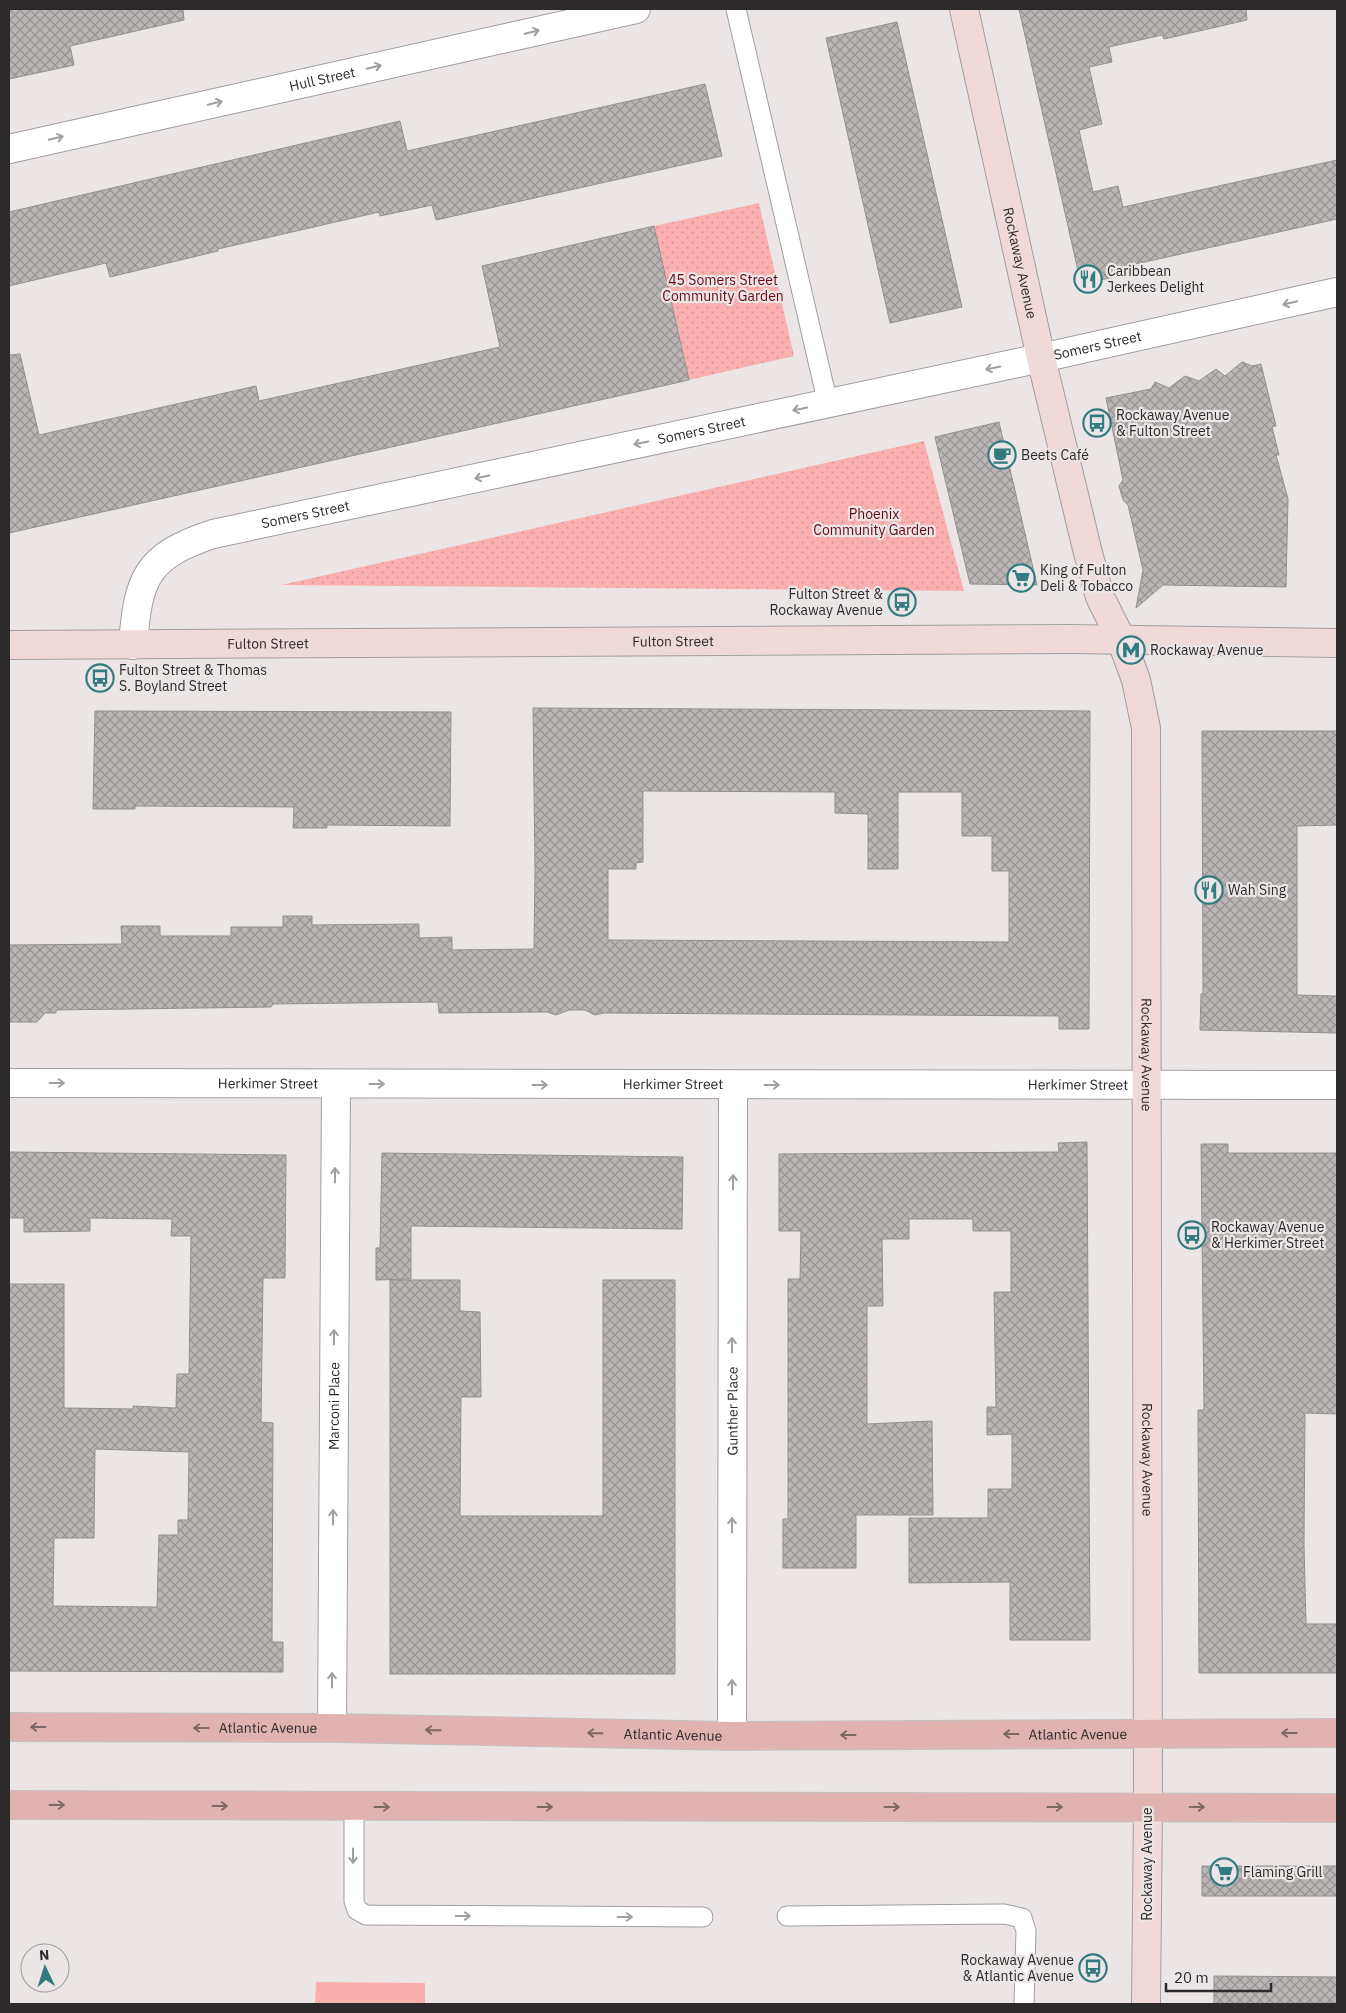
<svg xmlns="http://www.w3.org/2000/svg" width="1346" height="2013" viewBox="0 0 1346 2013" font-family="'IBM Plex Sans',sans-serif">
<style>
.grass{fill:url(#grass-dots)}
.park{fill:#fbafae}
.building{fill:url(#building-cross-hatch);stroke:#959090;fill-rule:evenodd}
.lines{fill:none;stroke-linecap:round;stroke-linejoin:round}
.lane-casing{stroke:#a39e9e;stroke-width:21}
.street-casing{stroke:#a39e9e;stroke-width:30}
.secondary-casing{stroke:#a39e9e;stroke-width:30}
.primary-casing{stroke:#c4c3c3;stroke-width:30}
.lane{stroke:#fff;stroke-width:19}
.street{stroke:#fff;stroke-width:28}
.secondary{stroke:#f0d9d9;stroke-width:28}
.primary{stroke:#e1b2b2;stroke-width:28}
.oneway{stroke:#a09f9f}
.oneway2{stroke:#7d6767}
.labels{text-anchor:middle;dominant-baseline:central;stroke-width:4.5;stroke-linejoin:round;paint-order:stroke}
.street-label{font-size:14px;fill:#2c2a2a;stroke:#ebe6e5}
.poi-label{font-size:14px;fill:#2c2a2a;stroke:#ebe6e5;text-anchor:start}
.park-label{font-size:14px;fill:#670818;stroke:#ebe6e5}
</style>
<defs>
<pattern id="grass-dots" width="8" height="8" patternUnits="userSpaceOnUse" patternTransform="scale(1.25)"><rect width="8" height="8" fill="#fbafae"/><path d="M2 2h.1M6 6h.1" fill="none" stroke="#d79796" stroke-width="1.8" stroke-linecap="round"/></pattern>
<pattern id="building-cross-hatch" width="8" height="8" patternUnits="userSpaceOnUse" patternTransform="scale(1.25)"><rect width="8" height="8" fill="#bbb6b5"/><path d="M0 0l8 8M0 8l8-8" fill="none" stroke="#989493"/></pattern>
</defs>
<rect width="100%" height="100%" fill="#ebe6e5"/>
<path class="grass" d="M 759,203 L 794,356 L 689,380 L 654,226 Z
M 924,441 L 964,591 L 281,585 Z"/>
<path class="park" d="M 316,1982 L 425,1983 L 425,2004 L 315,2004 Z"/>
<path class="building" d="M 9,9 L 183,9 L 184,20 L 70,46 L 74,65 L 9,79 Z
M 1019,9 L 1246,9 L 1247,20 L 1164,39 L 1162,35 L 1109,47 L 1112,62 L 1089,67 L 1102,124 L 1079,130 L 1093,192 L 1118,186 L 1123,207 L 1337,160 L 1337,219 L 1127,266 L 1129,274 L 1081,284 Z
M 897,22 L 962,307 L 890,323 L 826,38 Z
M 705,84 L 722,156 L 436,220 L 432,205 L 380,216 L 379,212 L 218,249 L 218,251 L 110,277 L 106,263 L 9,286 L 9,212 L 400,121 L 407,151 Z
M 654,226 L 689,380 L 9,533 L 9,355 L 20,354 L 39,435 L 256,386 L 259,401 L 500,347 L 482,266 Z
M 1242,362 L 1252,366 L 1261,364 L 1276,426 L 1272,427 L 1279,455 L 1276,455 L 1288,499 L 1286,587 L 1163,585 L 1136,608 L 1143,570 L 1128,505 L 1123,500 L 1119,486 L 1123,480 L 1106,398 L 1151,389 L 1155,382 L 1169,388 L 1185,376 L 1199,381 L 1216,369 L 1225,376 Z
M 999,422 L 1037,585 L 970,584 L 935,437 Z
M 533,708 L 1090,711 L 1089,1029 L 1059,1029 L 1059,1016 L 604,1013 L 595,1015 L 585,1010 L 569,1010 L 556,1015 L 547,1012 L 439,1013 L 438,1002 L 273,1004 L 271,1007 L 56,1010 L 56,1013 L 45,1013 L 37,1022 L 9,1022 L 9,945 L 122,944 L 121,926 L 160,926 L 160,936 L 231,936 L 231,927 L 283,927 L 283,916 L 312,916 L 312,925 L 419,924 L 419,938 L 452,937 L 452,950 L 534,949 L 535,869 ZM 643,791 L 835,792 L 835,813 L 868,814 L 868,869 L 898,869 L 898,792 L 962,792 L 962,836 L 992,836 L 992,871 L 1009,871 L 1009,942 L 608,940 L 608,869 L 636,869 L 636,863 L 643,862 Z
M 95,711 L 451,712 L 450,826 L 327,825 L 327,828 L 293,828 L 294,807 L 135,806 L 135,809 L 93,809 Z
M 1202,731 L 1337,731 L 1337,825 L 1297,826 L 1297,995 L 1337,996 L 1337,1033 L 1200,1030 L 1201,994 L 1203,994 Z
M 1087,1142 L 1090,1640 L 1010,1640 L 1010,1582 L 909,1583 L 909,1518 L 988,1518 L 988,1489 L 1012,1489 L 1012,1434 L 987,1435 L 987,1407 L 996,1407 L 994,1292 L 1011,1292 L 1011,1231 L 973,1231 L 973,1219 L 909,1219 L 909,1239 L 882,1239 L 883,1306 L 867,1306 L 867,1424 L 932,1421 L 933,1515 L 856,1515 L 856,1568 L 783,1568 L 783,1519 L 788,1519 L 788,1279 L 800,1279 L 801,1231 L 779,1231 L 779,1154 L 1059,1152 L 1058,1143 Z
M 1201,1144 L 1228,1144 L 1228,1153 L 1337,1153 L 1337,1414 L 1305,1413 L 1304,1545 L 1306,1624 L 1337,1624 L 1337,1673 L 1199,1673 L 1198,1410 L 1204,1410 Z
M 9,1152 L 286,1155 L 285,1278 L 263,1278 L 261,1422 L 273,1423 L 272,1642 L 283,1642 L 283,1672 L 9,1671 L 9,1284 L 64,1284 L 64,1408 L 133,1409 L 133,1406 L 176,1408 L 177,1374 L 189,1374 L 191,1236 L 171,1236 L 172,1219 L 90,1218 L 90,1231 L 24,1232 L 24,1218 L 9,1218 ZM 95,1449 L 189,1452 L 188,1520 L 178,1520 L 178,1535 L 159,1535 L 157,1607 L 53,1606 L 54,1538 L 94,1538 Z
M 382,1153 L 683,1157 L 682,1229 L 411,1226 L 411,1279 L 376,1280 L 376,1248 L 380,1248 Z
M 390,1280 L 460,1280 L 460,1311 L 480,1312 L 481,1397 L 461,1397 L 460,1516 L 603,1516 L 603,1280 L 675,1280 L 675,1674 L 390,1674 Z
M 1202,1866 L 1337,1866 L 1337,1896 L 1202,1896 Z
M 1214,1976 L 1337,1977 L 1337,2003 L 1214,2004 Z"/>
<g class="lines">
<g class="lane-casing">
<path id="lane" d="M 736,9 L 828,404
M 354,1807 L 354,1901 L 357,1910 L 366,1915 L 703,1917
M 787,1916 L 1004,1914 L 1022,1918 L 1026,1931 L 1024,2004"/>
</g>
<g class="street-casing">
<g id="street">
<path id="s1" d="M 9,149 L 636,9"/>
<path id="s2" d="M 133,645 C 138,578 146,556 213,534 L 1041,358 L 1337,292"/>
<path id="s3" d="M 9,1083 L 1337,1085"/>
<path id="s4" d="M 332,1728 L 336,1084"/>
<path id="s5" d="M 732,1736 L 733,1085"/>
</g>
</g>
<g class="secondary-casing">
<g id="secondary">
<path id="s6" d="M 964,9 L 1041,358 L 1088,553 L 1100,597 L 1121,639 L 1136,680 L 1146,728 L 1148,1808 L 1146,2004"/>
<path id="s7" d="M 9,645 L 1071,639 L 1337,643"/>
</g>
</g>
<g class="primary-casing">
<g id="primary">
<path id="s8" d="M 9,1727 L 332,1728 L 732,1736 L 1337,1733"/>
<path d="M 9,1805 L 1337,1808"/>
</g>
</g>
<use href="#lane" class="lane"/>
<use href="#street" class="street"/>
<use href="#secondary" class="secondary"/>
<use href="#primary" class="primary"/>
</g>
<defs><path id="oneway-shaft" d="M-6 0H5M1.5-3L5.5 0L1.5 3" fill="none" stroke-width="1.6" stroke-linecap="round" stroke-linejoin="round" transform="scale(1.25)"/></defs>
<g class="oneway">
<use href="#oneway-shaft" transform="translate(532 32) rotate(-13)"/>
<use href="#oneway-shaft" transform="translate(374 67) rotate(-13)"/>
<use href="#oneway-shaft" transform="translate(215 103) rotate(-13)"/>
<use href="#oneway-shaft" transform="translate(56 138) rotate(-13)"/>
<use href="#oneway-shaft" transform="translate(1290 303) rotate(167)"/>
<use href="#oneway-shaft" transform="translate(993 368) rotate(168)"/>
<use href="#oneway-shaft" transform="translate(800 409) rotate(168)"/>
<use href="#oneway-shaft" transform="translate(641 443) rotate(168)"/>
<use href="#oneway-shaft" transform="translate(482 477) rotate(168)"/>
<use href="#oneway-shaft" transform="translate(57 1083)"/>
<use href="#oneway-shaft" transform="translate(377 1084)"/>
<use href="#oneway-shaft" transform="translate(540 1085)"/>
<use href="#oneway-shaft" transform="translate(772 1085)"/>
<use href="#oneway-shaft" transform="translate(335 1175) rotate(-90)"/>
<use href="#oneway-shaft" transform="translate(733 1182) rotate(-90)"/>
<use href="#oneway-shaft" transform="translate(334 1337) rotate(-90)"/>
<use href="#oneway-shaft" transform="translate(732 1345) rotate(-90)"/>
<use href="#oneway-shaft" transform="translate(333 1517) rotate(-90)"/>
<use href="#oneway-shaft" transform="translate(732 1525) rotate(-90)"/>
<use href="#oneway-shaft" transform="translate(332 1680) rotate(-90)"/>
<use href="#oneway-shaft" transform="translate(732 1687) rotate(-90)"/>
<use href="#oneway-shaft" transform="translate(353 1856) rotate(90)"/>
<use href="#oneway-shaft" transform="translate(463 1916)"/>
<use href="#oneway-shaft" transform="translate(625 1917)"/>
</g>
<g class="oneway2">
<use href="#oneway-shaft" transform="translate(38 1727) rotate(-180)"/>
<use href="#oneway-shaft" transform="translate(201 1728) rotate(-180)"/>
<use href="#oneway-shaft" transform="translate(433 1730) rotate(-179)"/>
<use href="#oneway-shaft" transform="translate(595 1733) rotate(-179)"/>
<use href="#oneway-shaft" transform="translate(1289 1733) rotate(180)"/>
<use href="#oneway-shaft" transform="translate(1011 1734) rotate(180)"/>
<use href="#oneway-shaft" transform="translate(848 1735) rotate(180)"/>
<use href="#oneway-shaft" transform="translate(57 1805)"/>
<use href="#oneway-shaft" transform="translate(220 1806)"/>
<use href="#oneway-shaft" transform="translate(382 1807)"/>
<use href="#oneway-shaft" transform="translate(545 1807)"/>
<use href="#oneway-shaft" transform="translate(892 1807)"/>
<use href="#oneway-shaft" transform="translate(1055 1807)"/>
<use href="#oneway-shaft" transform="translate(1197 1807)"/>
</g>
<defs>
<g id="restaurant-ring" transform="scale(1.4375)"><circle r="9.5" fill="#ebe6e5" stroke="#327b7f" stroke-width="1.5"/><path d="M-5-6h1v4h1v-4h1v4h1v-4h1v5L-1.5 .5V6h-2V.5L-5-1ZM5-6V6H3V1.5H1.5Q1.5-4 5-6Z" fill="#327b7f"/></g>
<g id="bus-ring" transform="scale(1.4375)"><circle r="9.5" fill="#ebe6e5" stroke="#327b7f" stroke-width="1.5"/><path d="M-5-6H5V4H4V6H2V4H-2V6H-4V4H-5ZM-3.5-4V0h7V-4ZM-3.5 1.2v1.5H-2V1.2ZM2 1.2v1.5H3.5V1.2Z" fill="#327b7f"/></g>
<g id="cafe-ring" transform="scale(1.4375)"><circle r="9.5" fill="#ebe6e5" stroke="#327b7f" stroke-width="1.5"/><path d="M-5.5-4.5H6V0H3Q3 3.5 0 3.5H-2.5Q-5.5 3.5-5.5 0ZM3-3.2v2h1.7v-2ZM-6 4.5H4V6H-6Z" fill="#327b7f"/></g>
<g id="supermarket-ring" transform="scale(1.4375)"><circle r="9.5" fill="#ebe6e5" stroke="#327b7f" stroke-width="1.5"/><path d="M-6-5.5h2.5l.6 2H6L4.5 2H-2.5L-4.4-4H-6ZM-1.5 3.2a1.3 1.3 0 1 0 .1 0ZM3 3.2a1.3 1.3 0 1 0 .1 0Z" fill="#327b7f"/></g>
<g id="metro-ring" transform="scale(1.4375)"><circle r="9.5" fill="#ebe6e5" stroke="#327b7f" stroke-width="1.5"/><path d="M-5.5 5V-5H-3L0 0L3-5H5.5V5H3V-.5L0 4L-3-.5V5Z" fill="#327b7f"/></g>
</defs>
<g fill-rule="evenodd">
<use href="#restaurant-ring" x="1088" y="279"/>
<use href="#bus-ring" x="1097" y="423"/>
<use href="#cafe-ring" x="1002" y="455"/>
<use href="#supermarket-ring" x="1021" y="578"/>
<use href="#bus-ring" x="902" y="602"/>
<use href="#metro-ring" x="1131" y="650"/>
<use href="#bus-ring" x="100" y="678"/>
<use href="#restaurant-ring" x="1209" y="890"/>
<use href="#bus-ring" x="1192" y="1235"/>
<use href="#supermarket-ring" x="1224" y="1872"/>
<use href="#bus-ring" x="1093" y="1968"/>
</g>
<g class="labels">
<g class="street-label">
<text stroke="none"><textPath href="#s1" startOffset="321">Hull Street</textPath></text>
<text stroke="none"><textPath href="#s6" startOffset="260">Rockaway Avenue</textPath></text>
<text stroke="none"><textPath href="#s2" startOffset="1055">Somers Street</textPath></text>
<text stroke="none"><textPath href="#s2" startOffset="650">Somers Street</textPath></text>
<text stroke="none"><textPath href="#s2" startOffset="245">Somers Street</textPath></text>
<text stroke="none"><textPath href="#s7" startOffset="664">Fulton Street</textPath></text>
<text stroke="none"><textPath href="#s7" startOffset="259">Fulton Street</textPath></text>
<text stroke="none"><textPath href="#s6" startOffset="1070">Rockaway Avenue</textPath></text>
<text stroke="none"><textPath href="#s3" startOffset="259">Herkimer Street</textPath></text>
<text stroke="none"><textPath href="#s3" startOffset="664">Herkimer Street</textPath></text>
<text stroke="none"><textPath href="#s3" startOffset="1069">Herkimer Street</textPath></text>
<text stroke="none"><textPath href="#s4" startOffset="322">Marconi Place</textPath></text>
<text stroke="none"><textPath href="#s5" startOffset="325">Gunther Place</textPath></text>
<text stroke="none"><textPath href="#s6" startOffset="1475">Rockaway Avenue</textPath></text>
<text stroke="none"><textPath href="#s8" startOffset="259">Atlantic Avenue</textPath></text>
<text stroke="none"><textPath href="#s8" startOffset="1069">Atlantic Avenue</textPath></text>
<text stroke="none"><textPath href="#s8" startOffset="664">Atlantic Avenue</textPath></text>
<text transform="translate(1147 1864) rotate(-90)">Rockaway Avenue</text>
</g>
<g class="poi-label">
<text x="1107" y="271">Caribbean<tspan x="1107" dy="16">Jerkees Delight</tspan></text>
<text x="1116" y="415">Rockaway Avenue<tspan x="1116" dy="16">&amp; Fulton Street</tspan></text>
<text x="1021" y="455">Beets Café</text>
<text x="1040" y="570">King of Fulton<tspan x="1040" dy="16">Deli &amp; Tobacco</tspan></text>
<text x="883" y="594" text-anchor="end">Fulton Street &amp;<tspan x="883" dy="16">Rockaway Avenue</tspan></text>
<text x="1150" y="650">Rockaway Avenue</text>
<text x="119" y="670">Fulton Street &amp; Thomas<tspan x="119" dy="16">S. Boyland Street</tspan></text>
<text x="1228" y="890">Wah Sing</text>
<text x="1211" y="1227">Rockaway Avenue<tspan x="1211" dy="16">&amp; Herkimer Street</tspan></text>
<text x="1243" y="1872">Flaming Grill</text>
<text x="1074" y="1960" text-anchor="end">Rockaway Avenue<tspan x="1074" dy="16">&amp; Atlantic Avenue</tspan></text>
</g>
<g class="park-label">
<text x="723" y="280">45 Somers Street<tspan x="723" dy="16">Community Garden</tspan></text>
<text x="874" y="514">Phoenix<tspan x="874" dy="16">Community Garden</tspan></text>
</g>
</g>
<rect width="1346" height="2013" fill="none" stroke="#2c2a2a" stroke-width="20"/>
<g transform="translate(45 1968) rotate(356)"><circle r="24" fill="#ebe6e5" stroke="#9f9b9a"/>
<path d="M0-4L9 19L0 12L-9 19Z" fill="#327b7f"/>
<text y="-8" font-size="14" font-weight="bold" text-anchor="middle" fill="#2c2a2a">N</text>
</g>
<path d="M1166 1983v8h105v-8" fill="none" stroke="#2c2a2a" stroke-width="2.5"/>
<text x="1174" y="1983" font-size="15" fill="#2c2a2a" stroke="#ebe6e5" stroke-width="4" paint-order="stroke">20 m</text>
</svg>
